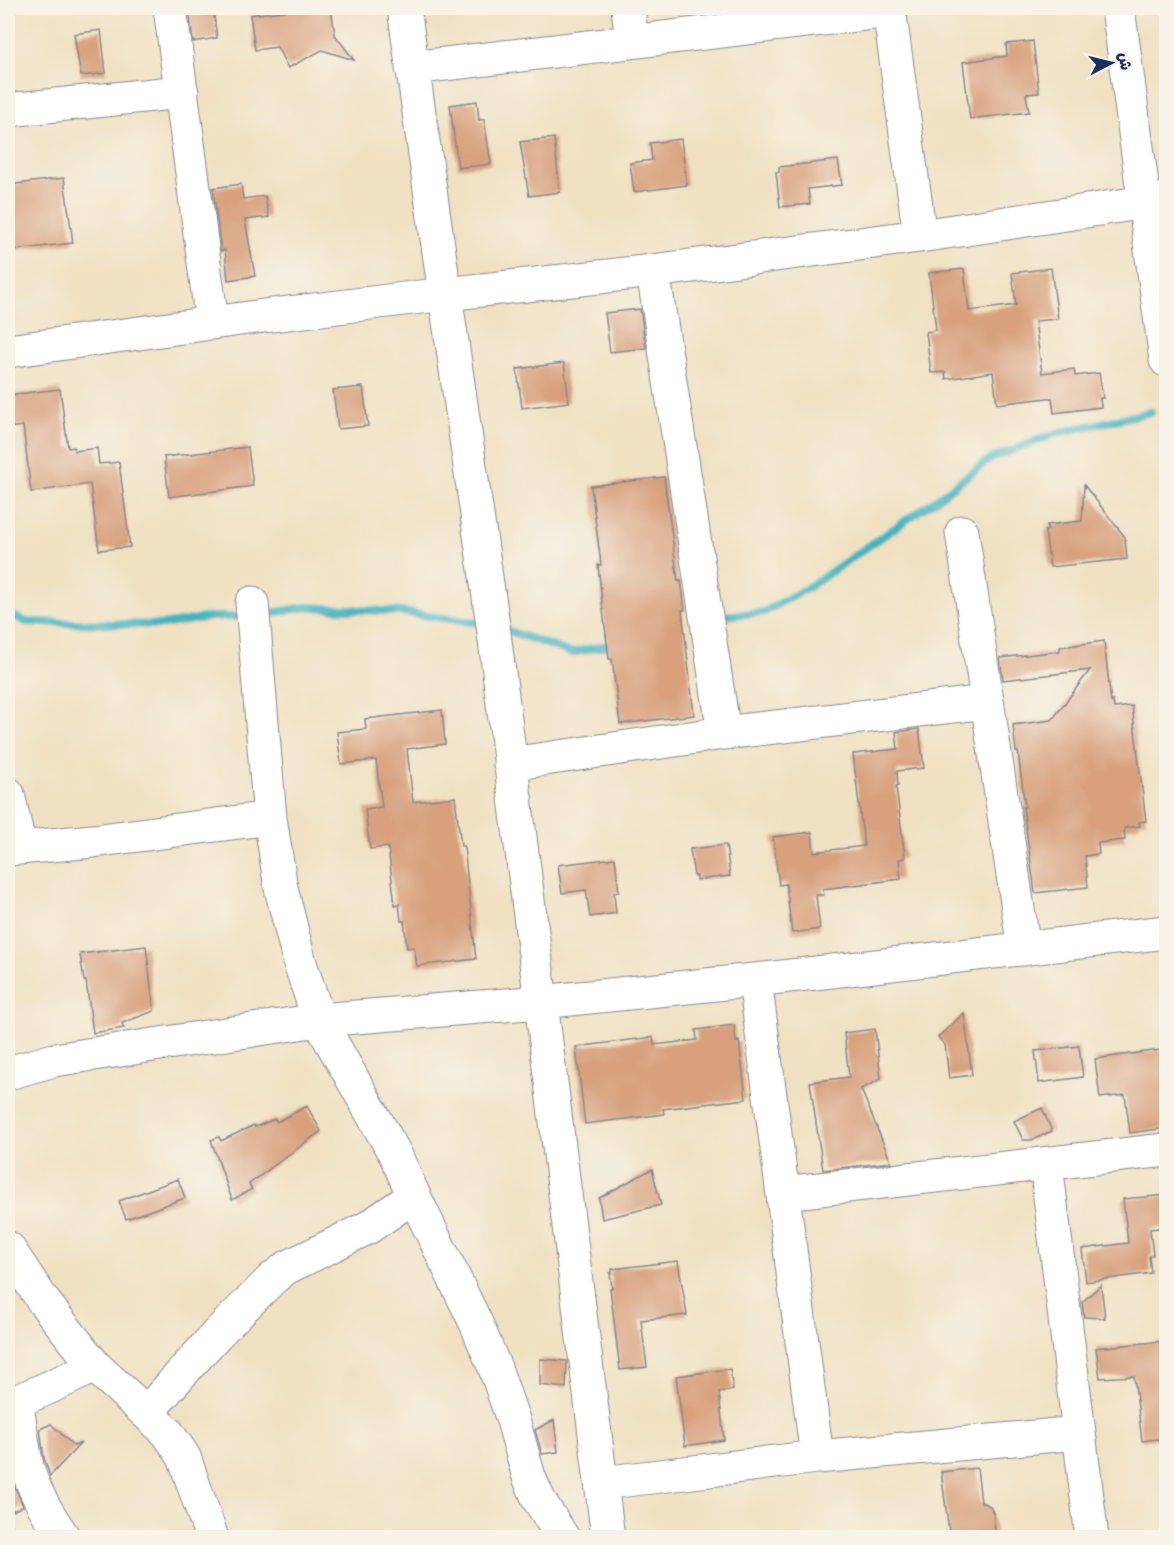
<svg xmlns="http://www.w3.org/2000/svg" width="1174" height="1545" viewBox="0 0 1174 1545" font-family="Pangolin,'Playpen Sans Arabic',sans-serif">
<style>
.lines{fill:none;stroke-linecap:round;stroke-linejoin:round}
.stream{stroke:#46b4c0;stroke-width:8}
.building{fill:#d8a07d}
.street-casing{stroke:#868890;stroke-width:35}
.street{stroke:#fff;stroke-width:33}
</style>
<rect width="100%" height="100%" fill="#f7f3e8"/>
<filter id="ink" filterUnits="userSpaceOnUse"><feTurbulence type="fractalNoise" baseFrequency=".0167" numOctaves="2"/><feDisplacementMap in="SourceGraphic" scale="12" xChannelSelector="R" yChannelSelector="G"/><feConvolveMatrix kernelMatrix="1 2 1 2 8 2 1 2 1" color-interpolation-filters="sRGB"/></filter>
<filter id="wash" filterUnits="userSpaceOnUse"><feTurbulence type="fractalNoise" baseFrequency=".008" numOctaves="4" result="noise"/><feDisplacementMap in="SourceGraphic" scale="24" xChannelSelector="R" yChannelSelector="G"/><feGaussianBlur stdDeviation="1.35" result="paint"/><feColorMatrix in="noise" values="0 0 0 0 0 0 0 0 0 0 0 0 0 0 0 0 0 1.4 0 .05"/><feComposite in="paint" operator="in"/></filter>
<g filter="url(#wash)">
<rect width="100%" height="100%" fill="#f0e1c2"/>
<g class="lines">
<path class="stream" d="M 8,613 L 26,622 L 162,625 L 211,617 L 247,617
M 260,615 L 307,607 L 401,612 L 486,624
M 714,617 L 764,612 L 812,585 L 934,501 L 990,459 L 1057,433 L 1151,412
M 501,628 L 571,653 L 618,643"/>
</g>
<g id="blocks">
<path class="building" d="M 189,8 L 213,8 L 217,38 L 193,42 Z
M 307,8 L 331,8 L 335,35 L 354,60 L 322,50 L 288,68 L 277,47 L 255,50 L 250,15 Z
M 101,30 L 106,73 L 81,76 L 74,34 Z
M 1033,41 L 1039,93 L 1026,94 L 1029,112 L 970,119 L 963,62 L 1007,56 L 1006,44 Z
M 477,101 L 479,120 L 484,119 L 491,164 L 458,168 L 450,105 Z
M 554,138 L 560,192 L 529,196 L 520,142 Z
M 681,139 L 687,185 L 634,192 L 630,163 L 652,160 L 650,143 Z
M 838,160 L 842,185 L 808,189 L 810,204 L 780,207 L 776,172 L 779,172 L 779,167 Z
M 64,178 L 73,243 L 15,250 L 15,245 L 8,246 L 8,185 Z
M 241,184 L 243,199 L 265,196 L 269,217 L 245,220 L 255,276 L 228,280 L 225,250 L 221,251 L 213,188 Z
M 1051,268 L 1058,319 L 1035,321 L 1042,373 L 1074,369 L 1075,376 L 1099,373 L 1103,398 L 1100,398 L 1101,407 L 1054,413 L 1052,398 L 1048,398 L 997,404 L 993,372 L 946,379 L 945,372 L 931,373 L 926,332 L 936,330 L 929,273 L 964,269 L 969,311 L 1016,305 L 1012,273 Z
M 640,309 L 646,348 L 610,352 L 605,313 Z
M 564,363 L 569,402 L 522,408 L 517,369 Z
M 363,387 L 368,426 L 338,429 L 333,390 Z
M 60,389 L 68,448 L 74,447 L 75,451 L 97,448 L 99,464 L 119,462 L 130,547 L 99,550 L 90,484 L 31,492 L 23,426 L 8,428 L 8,395 Z
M 248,447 L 253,486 L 169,497 L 164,457 Z
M 664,477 L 678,581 L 681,580 L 685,610 L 682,610 L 694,715 L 620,724 L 612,659 L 609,659 L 602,602 L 598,565 L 601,565 L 591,486 Z
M 1084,485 L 1125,537 L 1127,559 L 1050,567 L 1045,531 L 1048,530 L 1047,525 L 1082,521 Z
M 1104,641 L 1111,702 L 1113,701 L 1114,708 L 1132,706 L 1146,821 L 1139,822 L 1140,826 L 1124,828 L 1125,840 L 1098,843 L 1099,854 L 1085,856 L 1088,887 L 1035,893 L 1023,807 L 1025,807 L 1018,752 L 1016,752 L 1013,725 L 1052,720 L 1090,670 L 1003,680 L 1000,658 L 1060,651 L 1060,647 Z
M 442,710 L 445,744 L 407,749 L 413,802 L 455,797 L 461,846 L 464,846 L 476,959 L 417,966 L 414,947 L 407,948 L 404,921 L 401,921 L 399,904 L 395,905 L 388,847 L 370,849 L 365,809 L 382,807 L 376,760 L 341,764 L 337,732 L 366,729 L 365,719 Z
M 919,729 L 924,768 L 897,771 L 898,786 L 896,786 L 905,858 L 899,859 L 901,879 L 823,889 L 824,895 L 816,895 L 820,929 L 792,933 L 786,884 L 779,885 L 773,837 L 812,832 L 814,852 L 864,846 L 853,754 L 898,749 L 896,732 Z
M 726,845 L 730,876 L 697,880 L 697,876 L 694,876 L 690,849 Z
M 615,858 L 619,892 L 614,893 L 616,913 L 590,917 L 586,890 L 562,893 L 558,865 Z
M 146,946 L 154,1011 L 122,1023 L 124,1028 L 93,1033 L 86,981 L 84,981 L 80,954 Z
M 964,1013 L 972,1075 L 949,1078 L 945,1045 L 938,1037 Z
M 734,1025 L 736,1042 L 739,1041 L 746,1099 L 663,1109 L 664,1114 L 585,1124 L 576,1047 L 653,1037 L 654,1045 L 697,1040 L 696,1030 Z
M 875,1029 L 881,1079 L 861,1089 L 891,1162 L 823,1170 L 810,1082 L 849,1077 L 844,1033 Z
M 1079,1046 L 1083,1077 L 1039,1083 L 1035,1051 Z
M 1167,1049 L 1167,1128 L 1130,1133 L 1125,1095 L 1100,1098 L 1095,1059 Z
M 307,1106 L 321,1131 L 249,1184 L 252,1189 L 232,1200 L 211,1140 L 219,1137 L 221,1141 L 254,1125 L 255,1127 L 275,1119 L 277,1122 Z
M 1042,1108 L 1052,1131 L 1032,1140 L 1023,1140 L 1014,1121 Z
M 652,1169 L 661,1205 L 602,1219 L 599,1198 Z
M 178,1179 L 185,1198 L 126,1219 L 119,1201 Z
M 1167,1195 L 1167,1227 L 1150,1229 L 1153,1255 L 1149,1256 L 1151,1273 L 1086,1282 L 1082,1249 L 1128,1243 L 1123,1199 Z
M 678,1261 L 687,1315 L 641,1320 L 647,1367 L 620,1370 L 610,1288 L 612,1288 L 610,1273 L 612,1273 L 612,1269 Z
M 1101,1285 L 1105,1318 L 1084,1317 L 1082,1302 Z
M 1163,1341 L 1167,1370 L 1167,1438 L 1142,1441 L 1134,1376 L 1100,1378 L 1096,1348 Z
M 540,1359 L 567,1361 L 566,1388 L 540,1385 Z
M 730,1369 L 733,1390 L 719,1392 L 724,1440 L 685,1446 L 676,1376 Z
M 554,1420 L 558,1452 L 542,1454 L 535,1430 Z
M 51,1424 L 74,1446 L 81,1443 L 50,1476 L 44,1458 L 40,1429 Z
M 977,1468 L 981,1502 L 990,1506 L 993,1513 L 996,1538 L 950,1538 L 941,1472 Z
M 10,1475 L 23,1506 L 13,1511 L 8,1498 L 8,1476 Z"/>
</g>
</g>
<g filter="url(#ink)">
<use href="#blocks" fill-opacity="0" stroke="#868890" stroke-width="1.5"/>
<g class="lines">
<g class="street-casing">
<path id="street" d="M 170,8 L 212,323
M 404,8 L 445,294 L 653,271 L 920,236 L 1166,199
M 628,8 L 632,41
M 889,8 L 920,236
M 1118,8 L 1166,360
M 412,68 L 889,11
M 8,110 L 182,92
M 653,271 L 724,733
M 8,351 L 248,318 L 445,294 L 493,625 L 541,1002 L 319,1020 L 54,1060 L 8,1073
M 962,532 L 1024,949
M 252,603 L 270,818 L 281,888 L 299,960 L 319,1020 L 395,1154 L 414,1196 L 476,1323 L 495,1368 L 513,1420 L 529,1477 L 539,1500 L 563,1538
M 510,764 L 724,733 L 987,702
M 8,794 L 20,848
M 8,849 L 93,841 L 270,818
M 755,980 L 817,1457
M 1046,1164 L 1092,1538
M 784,1193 L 1166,1150
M 8,1248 L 44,1302 L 95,1366 L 167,1432 L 184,1457 L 212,1538
M 16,1401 C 20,1421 22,1442 26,1462 C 32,1490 48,1514 64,1538
M 8,1405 L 48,1388 L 95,1366
M 147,1412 L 217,1334 L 272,1279 L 286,1268 L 369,1227 L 414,1196
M 601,1483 L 817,1457 L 1078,1433
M 608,1538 L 541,1002 L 755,980 L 1166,932"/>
</g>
<use href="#street" class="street"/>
</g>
</g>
<rect width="1174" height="1545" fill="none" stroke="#f7f3e8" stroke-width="30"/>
<g transform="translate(1111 63) rotate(83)" stroke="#f7f3e8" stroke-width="4.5" paint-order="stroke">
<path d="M0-4.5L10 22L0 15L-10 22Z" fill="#1b2f5e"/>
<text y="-9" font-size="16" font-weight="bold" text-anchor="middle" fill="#1b2f5e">ش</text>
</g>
</svg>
